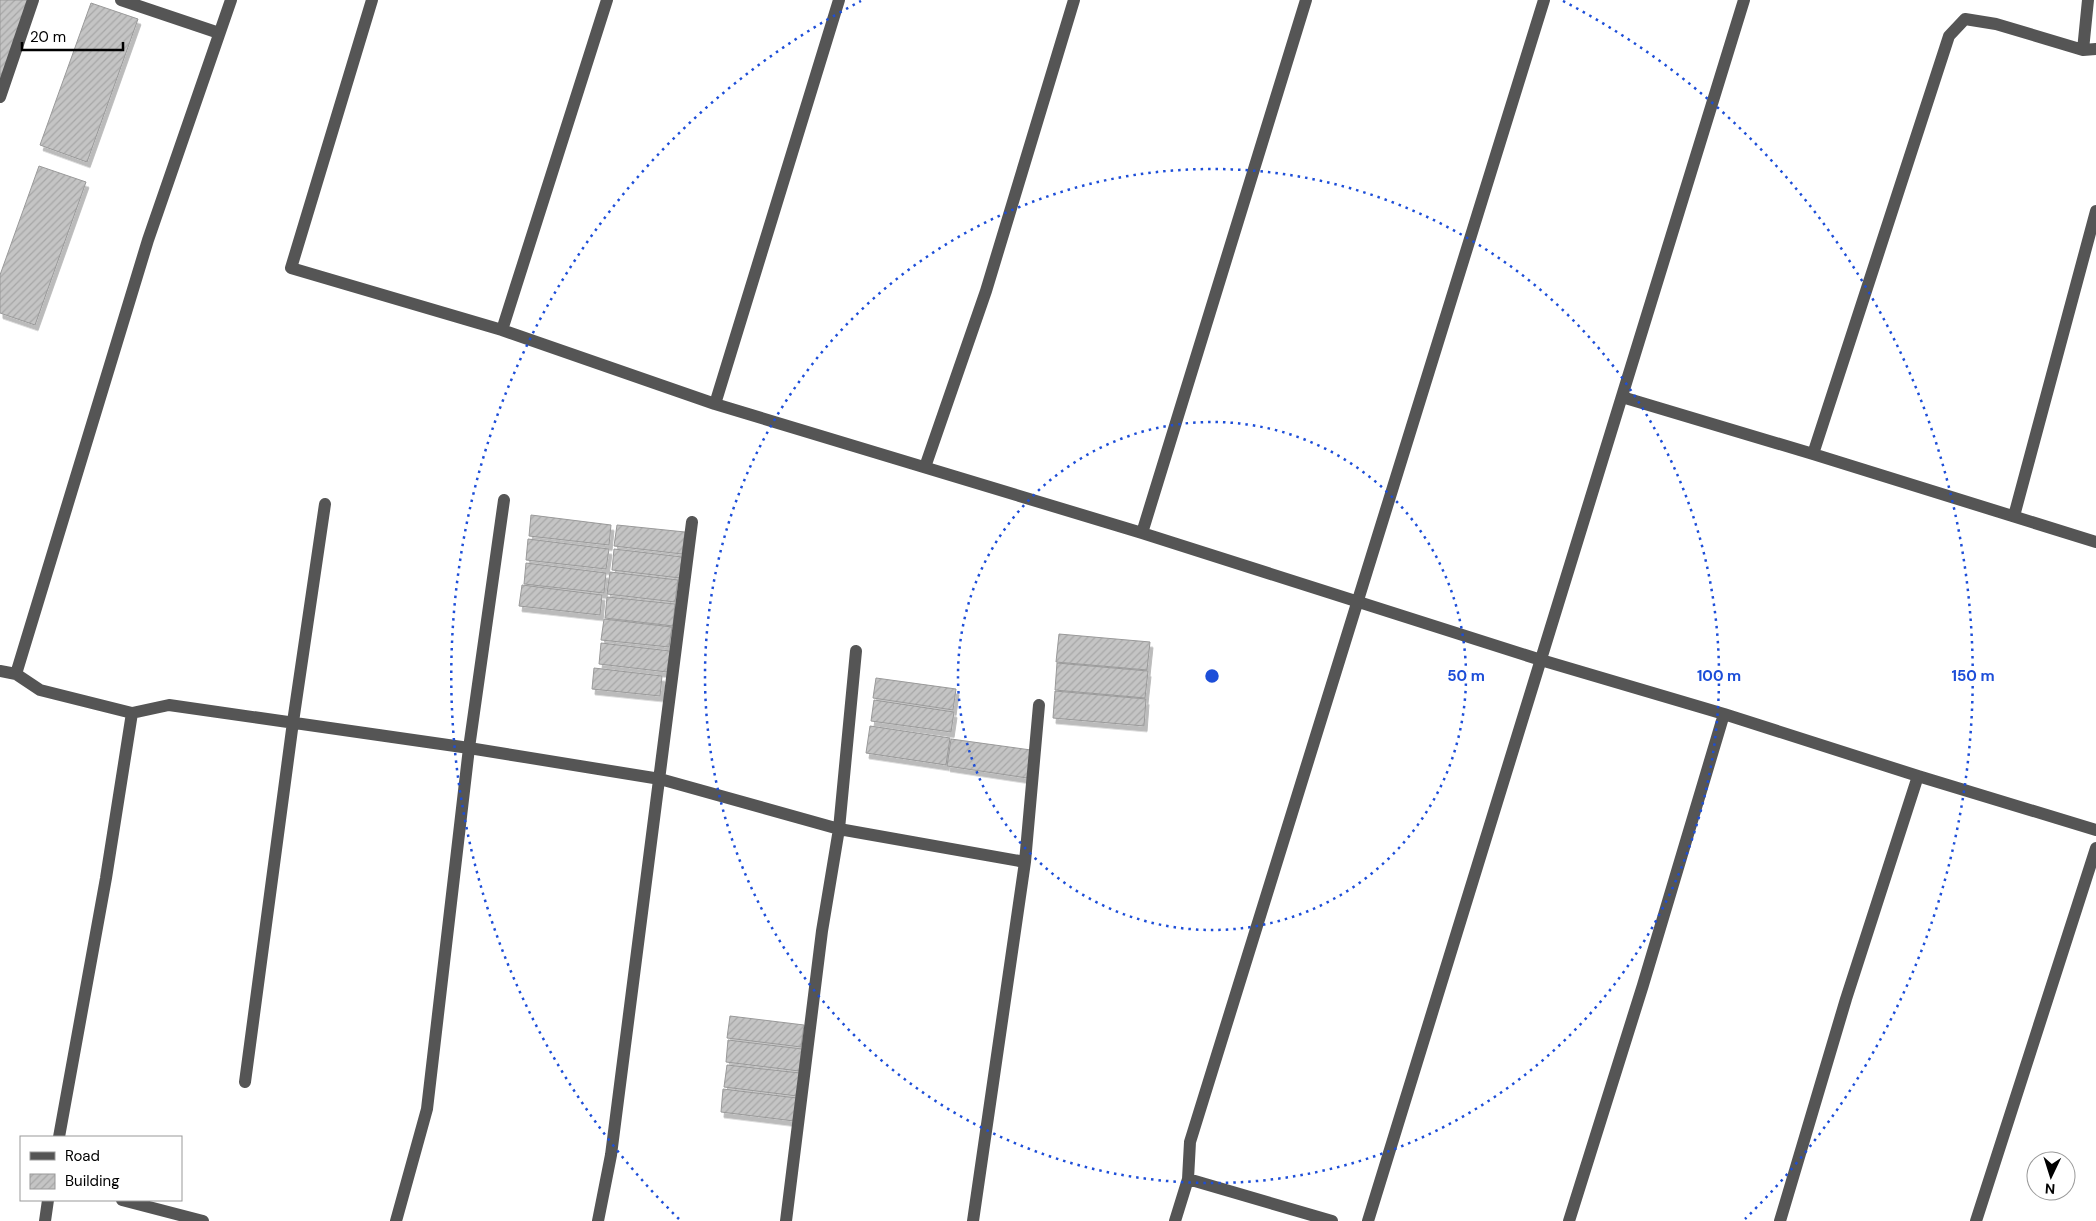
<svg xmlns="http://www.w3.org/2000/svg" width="2096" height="1221" viewBox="0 0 2096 1221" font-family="'DM Sans',sans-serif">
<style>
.building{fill:url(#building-hatch);stroke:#999;filter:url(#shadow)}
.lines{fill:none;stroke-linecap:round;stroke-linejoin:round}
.minor{stroke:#555;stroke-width:12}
.ring{fill:none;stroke:#1d4ed8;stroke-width:2.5;stroke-dasharray:2.5 5}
.centre{fill:#1d4ed8;stroke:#fff;stroke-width:2.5}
.ring-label{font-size:15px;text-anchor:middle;font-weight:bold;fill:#1d4ed8;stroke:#fff;stroke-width:4;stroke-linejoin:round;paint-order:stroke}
</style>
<defs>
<pattern id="building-hatch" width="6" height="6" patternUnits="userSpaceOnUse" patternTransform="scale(1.25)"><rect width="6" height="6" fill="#c4c4c4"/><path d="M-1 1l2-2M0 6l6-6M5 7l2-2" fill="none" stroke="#a7a7a7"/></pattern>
<filter id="shadow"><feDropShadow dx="3" dy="5.5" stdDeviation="0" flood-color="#0004"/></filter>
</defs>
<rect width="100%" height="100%" fill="#fff"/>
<path class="building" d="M 0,0 L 32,0 L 0,88 Z
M 91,3 L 138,19 L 87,162 L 40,145 Z
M 39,166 L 86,182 L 35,325 L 0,313 L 0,275 Z
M 531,515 L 611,525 L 609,545 L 529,536 Z
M 617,525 L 685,532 L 682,554 L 614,546 Z
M 528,539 L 609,549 L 606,569 L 526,560 Z
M 614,549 L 682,557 L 680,578 L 612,570 Z
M 526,563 L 606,573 L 604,593 L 524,584 Z
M 610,572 L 678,580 L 675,602 L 607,594 Z
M 522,585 L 602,595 L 600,615 L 519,606 Z
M 607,597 L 675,604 L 673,626 L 605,618 Z
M 604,619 L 672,627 L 669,647 L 601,640 Z
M 1059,634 L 1150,642 L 1147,670 L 1056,662 Z
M 601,643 L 670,651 L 667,672 L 599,664 Z
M 1057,663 L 1148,671 L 1145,698 L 1055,690 Z
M 594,668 L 662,676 L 660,696 L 592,689 Z
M 876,678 L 956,689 L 953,710 L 873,698 Z
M 1055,691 L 1146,699 L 1144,726 L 1053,718 Z
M 874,700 L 954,712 L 951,732 L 871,721 Z
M 870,726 L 950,738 L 946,765 L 866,753 Z
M 951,739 L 1031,750 L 1027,778 L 947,766 Z
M 730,1016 L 804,1025 L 801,1047 L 727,1038 Z
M 728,1040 L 802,1049 L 799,1071 L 726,1062 Z
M 727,1065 L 800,1073 L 797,1096 L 724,1087 Z
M 723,1089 L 797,1098 L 794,1121 L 721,1112 Z"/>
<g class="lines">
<path class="minor" d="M 121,0 L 219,33
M 372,0 L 291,268 L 502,330 L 715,404 L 1142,533 L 1541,660 L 1724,714 L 1918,776 L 2096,830
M 2083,50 L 2088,0
M 0,97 L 33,0
M 502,330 L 607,0
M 1622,397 L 1813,454 L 2096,542
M 715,404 L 839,0
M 1813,454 L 1949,36 L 1965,19 L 1996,24 L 2083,50 L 2096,49
M 925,467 L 986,291 L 1074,0
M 2014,516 L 2096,211
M 1142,533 L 1306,0
M 0,671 L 16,674 L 40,690 L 132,713 L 169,705 L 469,748 L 660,779 L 839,829 L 1025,862 L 1039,705
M 16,674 L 148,240 L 231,0
M 245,1082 L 293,722 L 325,504
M 59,1137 L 106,878 L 132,713
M 1188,1179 L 1332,1221
M 122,1200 L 203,1221
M 45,1221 L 48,1200
M 396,1221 L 427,1109 L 469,748 L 504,500
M 598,1221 L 611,1155 L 692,522
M 786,1221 L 822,931 L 839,829 L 856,651
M 973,1221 L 1025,862
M 1175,1221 L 1188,1179 L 1190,1142 L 1544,0
M 1368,1221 L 1744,0
M 1569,1221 L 1643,985 L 1724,714
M 1780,1221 L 1846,999 L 1918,776
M 1976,1221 L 2096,848"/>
</g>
<g class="ring">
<circle cx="1212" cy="676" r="254"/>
<circle cx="1212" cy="676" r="507"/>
<path d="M679 1219A761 761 0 0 1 861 1M1563 1A761 761 0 0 1 1745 1219"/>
</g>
<circle cx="1212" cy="676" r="8" class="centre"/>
<g class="ring-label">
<text x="1466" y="681">50 m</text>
<text x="1719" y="681">100 m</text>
<text x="1973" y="681">150 m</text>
</g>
<rect x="20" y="1136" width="162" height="65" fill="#ffffff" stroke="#999999"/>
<rect x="30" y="1152" width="25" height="8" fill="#555555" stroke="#999999"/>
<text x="65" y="1161" font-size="15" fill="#000000">Road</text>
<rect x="30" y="1174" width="25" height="15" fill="url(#building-hatch)" stroke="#999999"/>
<text x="65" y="1186" font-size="15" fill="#000000">Building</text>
<g transform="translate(2051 1176) rotate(184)"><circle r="24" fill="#ffffff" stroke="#999999"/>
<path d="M0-4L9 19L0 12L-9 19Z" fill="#000000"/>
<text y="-8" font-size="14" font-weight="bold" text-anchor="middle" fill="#000000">N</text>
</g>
<path d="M22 42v8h101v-8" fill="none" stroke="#000000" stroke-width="2.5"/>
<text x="30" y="42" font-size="15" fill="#000000" stroke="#ffffff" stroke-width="4" paint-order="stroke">20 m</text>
</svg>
